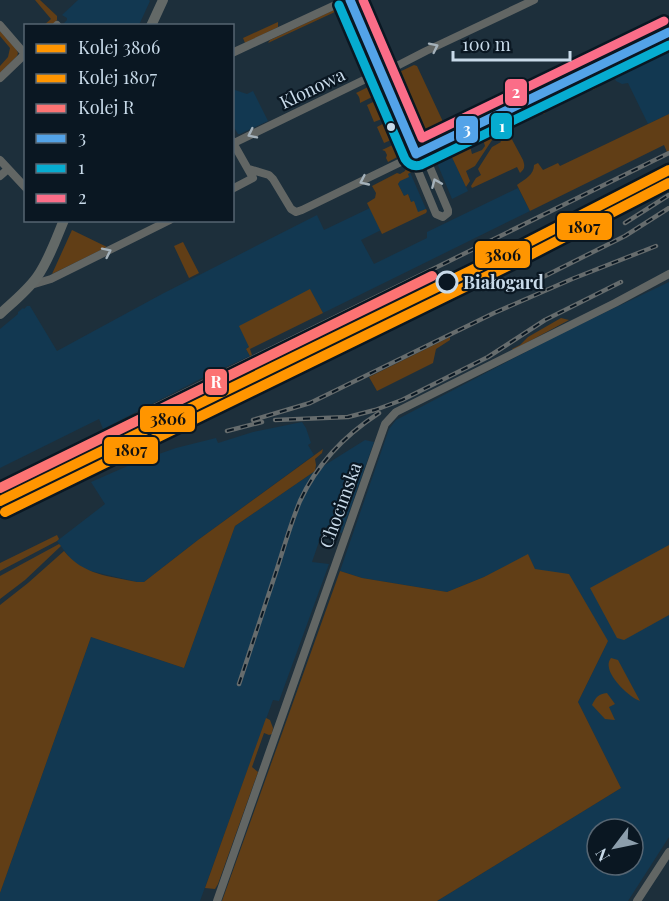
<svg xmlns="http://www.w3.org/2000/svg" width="669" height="901" viewBox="0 0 669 901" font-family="'Playfair Display',serif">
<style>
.built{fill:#123851;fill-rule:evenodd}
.green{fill:#613e16}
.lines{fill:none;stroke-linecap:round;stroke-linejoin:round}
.street{stroke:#626664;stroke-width:8}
.secondary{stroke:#636967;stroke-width:10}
.rail-casing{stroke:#666c6d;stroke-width:4.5}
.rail{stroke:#0a1722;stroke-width:2;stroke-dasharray:7;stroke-linecap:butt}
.bus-1-casing{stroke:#0a1722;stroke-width:14}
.bus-2-casing{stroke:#0a1722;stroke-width:14}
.bus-3-casing{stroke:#0a1722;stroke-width:14}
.bus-1{stroke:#53a3e8;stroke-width:9}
.bus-2{stroke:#06acd0;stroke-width:9}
.bus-3{stroke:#fb6d88;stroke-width:9}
.rail-1-casing{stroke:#0a1722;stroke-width:15}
.rail-2-casing{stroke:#0a1722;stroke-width:15}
.rail-3-casing{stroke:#0a1722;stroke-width:15}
.rail-1{stroke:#ff9500;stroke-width:10}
.rail-2{stroke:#ff9500;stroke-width:10}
.rail-3{stroke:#fc7373;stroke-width:10}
.oneway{stroke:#a4b1ba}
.bus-dot{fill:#c8dae9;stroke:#0a1722;stroke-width:2}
.stop-dot{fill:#0a1722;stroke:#c8dae9;stroke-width:3}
.labels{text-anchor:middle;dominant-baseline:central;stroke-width:4.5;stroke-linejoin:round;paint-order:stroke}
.street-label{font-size:18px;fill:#c8dae9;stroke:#0a1722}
.stop-label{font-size:18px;font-weight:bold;fill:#c8dae9;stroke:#0a1722;text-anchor:start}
.line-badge{stroke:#0a1722;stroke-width:2}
.badge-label{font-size:16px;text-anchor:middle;font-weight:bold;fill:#fff}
.pale-badge-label{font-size:16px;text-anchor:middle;font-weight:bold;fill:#111}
</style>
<rect width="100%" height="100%" fill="#1d2f3b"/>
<path class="built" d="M 78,0 L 149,0 L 150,1 L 139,25 L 62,25 L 67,20 L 67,18 L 62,15 Z
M 669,43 L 669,114 L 648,124 L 628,83 L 622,84 L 616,81 L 613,76 L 614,69 Z
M 232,89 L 247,94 L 253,91 L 268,121 L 240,134 L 238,134 L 233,126 Z
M 449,151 L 468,191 L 452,199 L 435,158 Z
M 409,170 L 426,209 L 416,214 L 408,194 L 404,196 L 398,184 L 403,172 Z
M 518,188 L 530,211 L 323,313 L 310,290 L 246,349 L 250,356 L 208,375 L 103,429 L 99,419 L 0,468 L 0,329 L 18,314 L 18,312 L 23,308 L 24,309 L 27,306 L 30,306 L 57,351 L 162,294 L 317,215 L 324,230 L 370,208 L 381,230 L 361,240 L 374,264 L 427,238 L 427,232 Z
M 669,282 L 669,837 L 628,901 L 437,901 L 621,788 L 578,702 L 608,641 L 535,569 L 528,555 L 484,577 L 447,592 L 362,578 L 340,571 L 389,429 L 396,420 L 564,332 ZM 597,829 L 633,829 L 633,865 L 597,865 Z
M 302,422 L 306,428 L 311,443 L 308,445 L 314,455 L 198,540 L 144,582 L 137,582 L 86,570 L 72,561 L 57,541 L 105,504 L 91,482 L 139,461 L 176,448 L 216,438 L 218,443 L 253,432 Z
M 365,440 L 374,442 L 342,533 L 324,527 L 312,562 L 329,564 L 279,701 L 273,700 L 200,901 L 0,901 L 0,893 L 91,637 L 184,668 L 235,526 L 315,471 L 321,469 L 325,465 Z"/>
<path class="green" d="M 35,0 L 40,0 L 57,16 L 57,20 L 52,25 L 44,25 L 51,19 Z
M 361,7 L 371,33 L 372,33 L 384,61 L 381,62 L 358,8 Z
M 338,8 L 337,11 L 268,43 L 270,40 Z
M 278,22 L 278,27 L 245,43 L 243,38 Z
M 0,31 L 15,47 L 18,53 L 17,56 L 0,73 L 0,66 L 8,57 L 10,48 L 0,36 Z
M 669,36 L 669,40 L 627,59 L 626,57 Z
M 414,65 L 417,66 L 445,126 L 444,129 L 424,139 L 419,137 L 394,76 L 395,74 Z
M 589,75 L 595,75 L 537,104 L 528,115 L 515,122 L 519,112 L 525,106 Z
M 598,76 L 603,81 L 600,86 L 593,90 L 589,88 L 583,91 L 581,89 L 572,93 L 573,96 L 563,101 L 562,98 L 553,102 L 554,105 L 549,108 L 544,114 L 537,113 L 538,106 Z
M 376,83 L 378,84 L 382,92 L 360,103 C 360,98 359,96 356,93 Z
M 390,84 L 393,84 L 399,98 L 399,101 L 400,100 L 413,132 L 411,135 Z
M 379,99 L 387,117 L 374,122 L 367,105 Z
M 669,114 L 669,151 L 667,152 L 664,145 L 530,211 L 517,185 C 525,179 534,175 534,165 L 538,163 L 543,170 L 558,163 L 560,166 Z
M 388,121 L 396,138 L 384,143 L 377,127 Z
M 507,130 L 523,160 C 525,166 525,169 520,173 L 517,167 L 472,188 L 471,186 L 476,178 L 481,175 L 478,169 L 492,147 L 501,142 L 498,137 Z
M 489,132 L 492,133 L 494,137 L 475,166 L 466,171 L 470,181 L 466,187 L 449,151 L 469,142 L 472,154 L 482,150 L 485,146 L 482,136 Z
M 403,140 L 406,149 L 405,153 L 388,162 L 386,158 L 387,155 L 385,151 L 382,150 Z
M 408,167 L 411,172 L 408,174 L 409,177 L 400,181 L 398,184 L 404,196 L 408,194 L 411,202 L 414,201 L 418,212 L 426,209 L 427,211 L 426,213 L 382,234 L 367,203 L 375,198 L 376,193 L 372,186 L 397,173 L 400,174 L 405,171 L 406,168 Z
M 72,230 L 107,247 L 52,274 Z
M 183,242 L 199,273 L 189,278 L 174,246 Z
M 310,289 L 323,313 L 250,349 L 252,355 L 250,356 L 246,349 L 249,347 L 239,326 Z
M 561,318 L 569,320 L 513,350 L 512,349 L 520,345 L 528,337 Z
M 450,337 L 450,340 L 436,349 L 433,363 L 377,391 L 369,377 Z
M 323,449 L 322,453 L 315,459 L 316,465 L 315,471 L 235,526 L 184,668 L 91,637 L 0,893 L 0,605 L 28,583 L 64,551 C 83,575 109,576 137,582 L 144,582 L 198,540 Z
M 57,535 L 59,539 L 57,541 L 0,571 L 0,563 Z
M 59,544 L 61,546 L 25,580 L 0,599 L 0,576 Z
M 669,545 L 669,615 L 624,640 L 617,638 L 590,588 Z
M 528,554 L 535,569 L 569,574 L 608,641 L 578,702 L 621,788 L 437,901 L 222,901 L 340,571 L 362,578 L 447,592 L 484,577 Z
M 611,658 L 618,660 L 640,701 C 629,697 611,679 609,668 C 608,663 609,661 611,658 Z
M 607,693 L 615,704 L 609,707 L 615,720 L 605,719 L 592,705 C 596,697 598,694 607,693 Z
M 266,718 L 270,720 L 273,728 L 272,734 L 269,735 L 264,733 L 252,767 L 258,772 L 218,884 L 215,889 L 205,888 Z"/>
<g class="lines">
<path class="street" d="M 350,0 L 416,154 L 416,166 L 436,214 L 443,217 L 448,213 L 448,210 L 423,151
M 0,25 L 25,54 L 0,78
M 56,26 L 57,25
M 232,53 L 346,0
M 232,141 L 253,178 L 232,189
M 234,143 L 372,76 L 389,70 L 426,51 L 534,0
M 0,160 L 26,188
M 249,169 L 269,175 L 273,179 L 291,209 L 296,212 L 302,210 L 669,32
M 0,176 L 8,169
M 31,285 L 51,279 L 170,220
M 217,901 L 385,424 L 396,412 L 615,303 L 669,274
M 637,901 L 669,852"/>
<path class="secondary" d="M 151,26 L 163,0
M 0,314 C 13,302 27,291 37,277 C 49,260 56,239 64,220"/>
<g class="rail-casing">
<path id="rail" d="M 625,223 L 669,195
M 535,281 L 625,236 L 669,208
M 253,420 L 310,403 L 494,313 L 572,279 L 656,246
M 275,420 L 348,417 L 375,410 L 402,400 L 488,357 L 545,320 L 621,282
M 227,431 L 262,422
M 0,489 L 36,471
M 0,503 L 142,412 L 669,153
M 239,684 C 251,648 263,612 275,575 C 283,551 290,525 300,501 C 317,464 345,435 379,413"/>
</g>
<use href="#rail" class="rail"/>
<g class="bus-1-casing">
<path id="bus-1" d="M 350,0 L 416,154 L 669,32"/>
</g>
<g class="bus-2-casing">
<path id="bus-2" d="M 339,5 L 405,159 C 409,165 414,167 421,165 L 669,45"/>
</g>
<g class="bus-3-casing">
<path id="bus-3" d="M 363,0 L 422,138 L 664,21"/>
</g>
<use href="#bus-1" class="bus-1"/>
<use href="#bus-2" class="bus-2"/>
<use href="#bus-3" class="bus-3"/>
<g class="rail-1-casing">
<path id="rail-1" d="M 0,501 L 521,246 L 669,170"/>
</g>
<g class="rail-2-casing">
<path id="rail-2" d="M 5,512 L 526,257 L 669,183"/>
</g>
<g class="rail-3-casing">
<path id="rail-3" d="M 0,488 L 432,276"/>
</g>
<use href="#rail-1" class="rail-1"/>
<use href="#rail-2" class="rail-2"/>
<use href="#rail-3" class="rail-3"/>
</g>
<defs><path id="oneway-chevron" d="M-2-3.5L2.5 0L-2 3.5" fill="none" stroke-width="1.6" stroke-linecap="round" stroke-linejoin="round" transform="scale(1.5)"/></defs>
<g class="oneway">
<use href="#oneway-chevron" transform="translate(434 47) rotate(-26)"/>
<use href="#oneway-chevron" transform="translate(252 134) rotate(154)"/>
<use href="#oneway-chevron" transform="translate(364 181) rotate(155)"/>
<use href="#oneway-chevron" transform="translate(436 183) rotate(-113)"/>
<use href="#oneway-chevron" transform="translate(107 252) rotate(-26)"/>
</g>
<circle class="bus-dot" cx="391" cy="127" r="5"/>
<circle class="stop-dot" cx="447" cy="282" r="10"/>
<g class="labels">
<g class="street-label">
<text transform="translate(312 88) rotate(-26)">Klonowa</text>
<text transform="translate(340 505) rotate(-70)">Chocimska</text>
</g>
<g class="stop-label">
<text x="463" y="282">Białogard</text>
</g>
</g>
<g class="line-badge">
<rect x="504" y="78" width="24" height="29" rx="6" fill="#fb6d88"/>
<rect x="490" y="112" width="23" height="28" rx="6" fill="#06acd0"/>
<rect x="455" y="115" width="24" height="29" rx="6" fill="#53a3e8"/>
<rect x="556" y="212" width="57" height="29" rx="6" fill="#ff9500"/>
<rect x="474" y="240" width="57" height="29" rx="6" fill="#ff9500"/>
<rect x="204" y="368" width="24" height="28" rx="6" fill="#fc7373"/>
<rect x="139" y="405" width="57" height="28" rx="6" fill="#ff9500"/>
<rect x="103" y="436" width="56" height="29" rx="6" fill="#ff9500"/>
</g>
<g class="badge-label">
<text x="516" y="98">2</text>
<text x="502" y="132">1</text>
<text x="467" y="135">3</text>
<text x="216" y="388">R</text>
</g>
<g class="pale-badge-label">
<text x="584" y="233">1807</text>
<text x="503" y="261">3806</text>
<text x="168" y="425">3806</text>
<text x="131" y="456">1807</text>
</g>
<rect x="24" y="24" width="210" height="198" fill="#0a1722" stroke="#566572" stroke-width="1.5"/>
<rect x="36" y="44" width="30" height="9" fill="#ff9500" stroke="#566572" stroke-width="1.5"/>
<text x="78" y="54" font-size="18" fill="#c8dae9">Kolej 3806</text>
<rect x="36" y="74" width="30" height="9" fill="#ff9500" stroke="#566572" stroke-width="1.5"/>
<text x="78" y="84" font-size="18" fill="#c8dae9">Kolej 1807</text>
<rect x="36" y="104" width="30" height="9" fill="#fc7373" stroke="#566572" stroke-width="1.5"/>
<text x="78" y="114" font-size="18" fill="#c8dae9">Kolej R</text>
<rect x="36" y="134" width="30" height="9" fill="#53a3e8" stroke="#566572" stroke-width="1.5"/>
<text x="78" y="144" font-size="18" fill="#c8dae9">3</text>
<rect x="36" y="164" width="30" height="9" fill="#06acd0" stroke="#566572" stroke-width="1.5"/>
<text x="78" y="174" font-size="18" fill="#c8dae9">1</text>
<rect x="36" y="194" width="30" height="9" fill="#fb6d88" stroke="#566572" stroke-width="1.5"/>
<text x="78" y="204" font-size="18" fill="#c8dae9">2</text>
<g transform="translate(615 847) rotate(238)"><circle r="28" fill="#0a1722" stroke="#566572" stroke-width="1.5"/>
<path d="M0-4.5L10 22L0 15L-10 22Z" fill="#8c9eac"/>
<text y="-9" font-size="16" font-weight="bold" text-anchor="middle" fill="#c8dae9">N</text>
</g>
<path d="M453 51v9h117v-9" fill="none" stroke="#c8dae9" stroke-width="3"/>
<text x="462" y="51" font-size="18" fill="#c8dae9" stroke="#0a1722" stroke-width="4.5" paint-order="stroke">100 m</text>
</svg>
